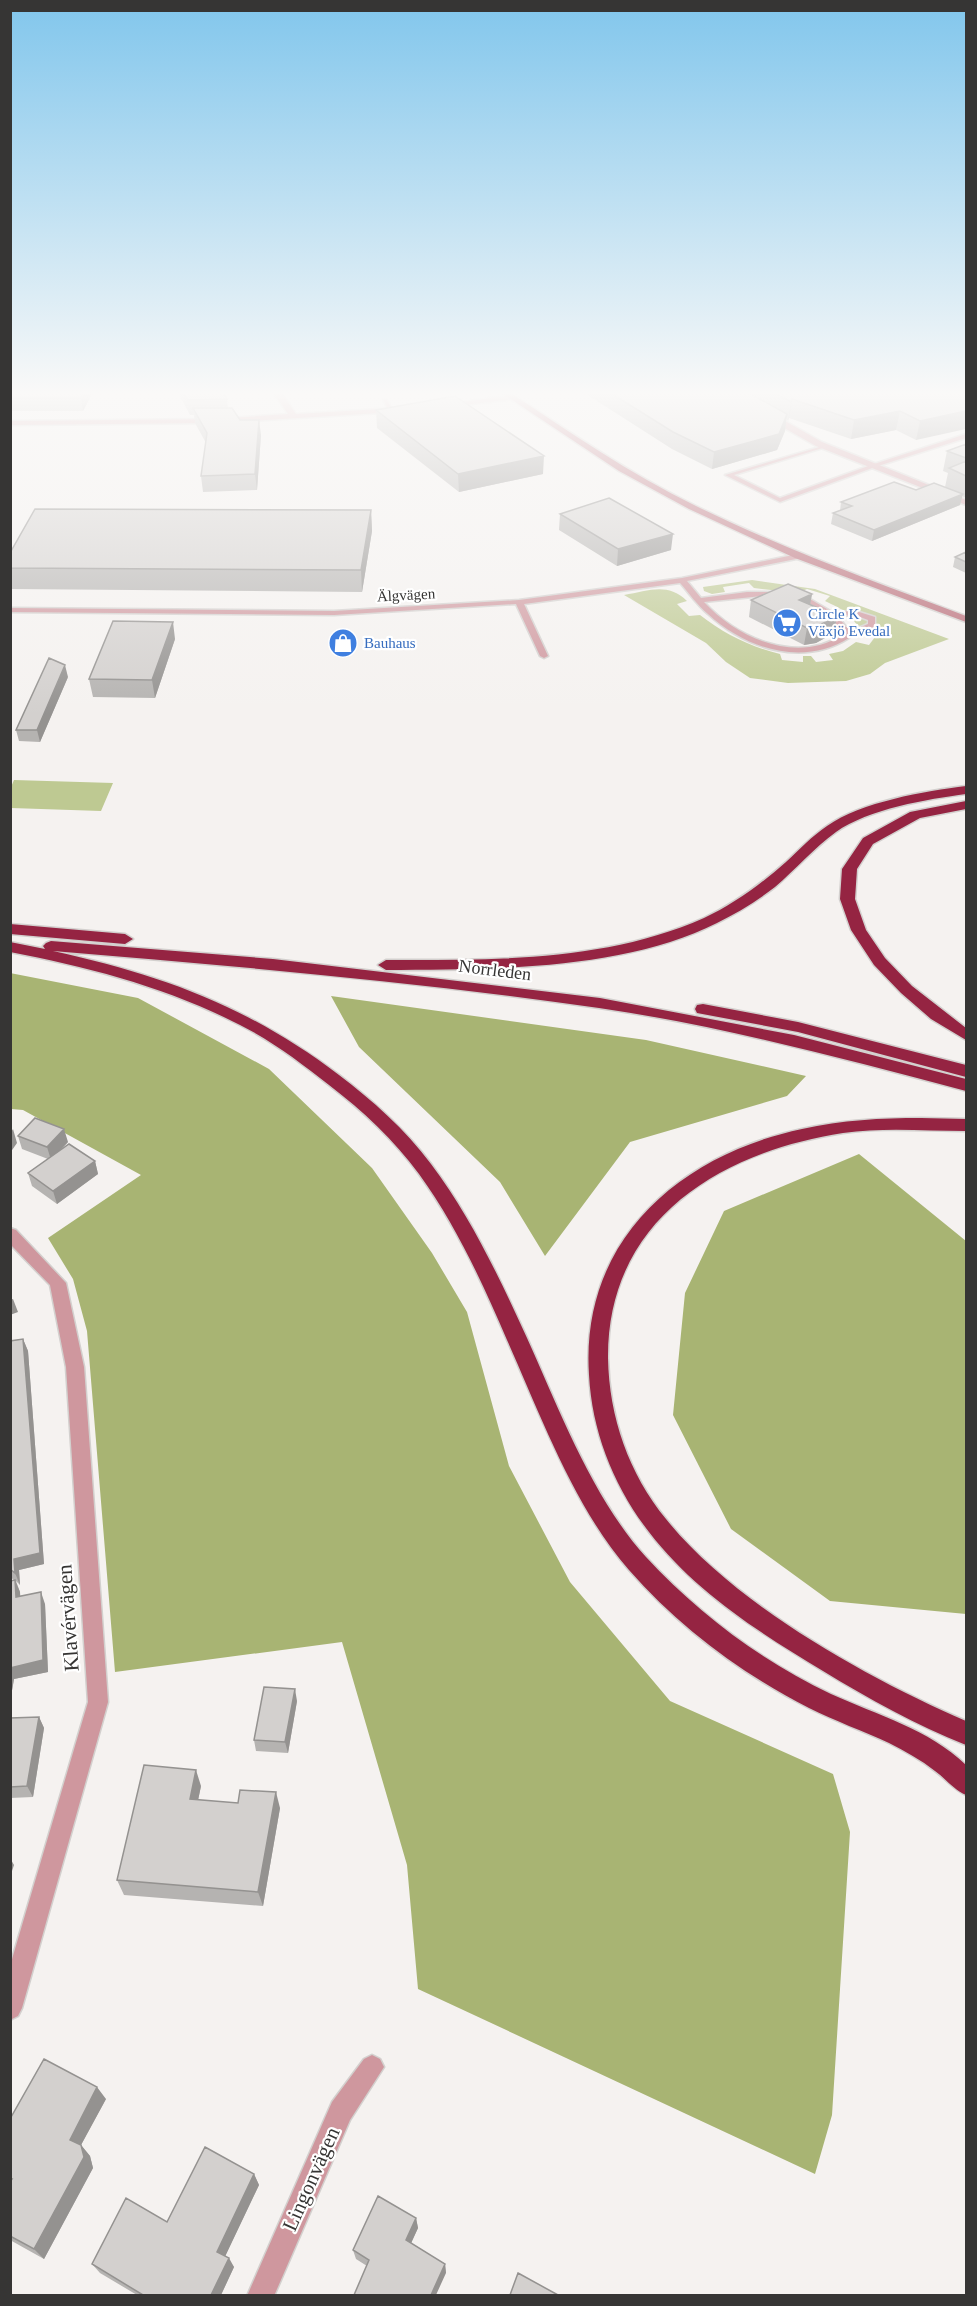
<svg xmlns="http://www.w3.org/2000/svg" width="977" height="2306" viewBox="0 0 977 2306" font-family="'Times New Roman',serif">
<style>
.green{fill:#bec992}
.forest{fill:#a8b473}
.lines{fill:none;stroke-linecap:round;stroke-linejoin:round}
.lane-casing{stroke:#d3d0ce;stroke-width:3}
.street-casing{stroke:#d3d0ce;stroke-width:3}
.secondary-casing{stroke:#d3d0ce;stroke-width:3}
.highway-casing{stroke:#d3d0ce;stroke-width:3}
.lane{fill:#cf979e;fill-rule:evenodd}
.street{fill:#cf979e;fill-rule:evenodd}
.secondary{fill:#b86a76;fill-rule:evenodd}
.highway{fill:#952442;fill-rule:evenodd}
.wall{fill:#b5b3b1}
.shaded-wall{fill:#949290}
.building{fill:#d3d0ce;stroke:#949290;stroke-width:1.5}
.labels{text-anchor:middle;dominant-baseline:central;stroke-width:4.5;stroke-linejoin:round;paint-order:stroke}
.far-street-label{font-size:15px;fill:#363534;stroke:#fff}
.far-shop-label{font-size:15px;fill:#366cbe;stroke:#fff;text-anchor:start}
.street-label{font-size:18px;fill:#363534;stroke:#fff}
.near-street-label{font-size:21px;fill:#363534;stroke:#fff}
</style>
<rect width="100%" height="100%" fill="#f5f2f0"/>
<path class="green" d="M 752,580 L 815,589 L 949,639 L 885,663 L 870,674 L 846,681 L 788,683 L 750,678 L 726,662 L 706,643 L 624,595 C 649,591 667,582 687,601 L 677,604 L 689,616 L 700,615 C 724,634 751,647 780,654 L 782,660 L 803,662 L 803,656 L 811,656 L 816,662 L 833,660 L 829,654 L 843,651 L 856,642 L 869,645 L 875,637 L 861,632 C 852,614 842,609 825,601 L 830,596 L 807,589 L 798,593 L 754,588 L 749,583 L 723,587 L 725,592 L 712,594 L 704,591 L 703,587 Z
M 14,780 L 113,783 L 101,811 L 11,808 L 11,787 Z"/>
<path class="forest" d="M 10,973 L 138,998 L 269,1069 L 372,1168 L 432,1253 L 467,1312 L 509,1466 L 570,1582 L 670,1701 L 833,1774 L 850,1832 L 832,2115 L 815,2174 L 418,1989 L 407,1865 L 342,1642 L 115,1672 L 87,1331 L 73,1279 L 48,1238 L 141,1175 L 23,1110 L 11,1109 Z
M 331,996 L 646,1040 L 806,1076 L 787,1096 L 630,1142 L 545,1256 L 500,1182 L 359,1047 Z
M 859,1154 L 966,1241 L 966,1614 L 830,1601 L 731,1529 L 673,1415 L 685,1293 L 724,1211 Z"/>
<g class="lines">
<g class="lane-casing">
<path id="lane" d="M 383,400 L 387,400 L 393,411 L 389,411 Z
M 966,434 L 966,438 L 875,467 L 780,502 L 725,475 L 826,445 L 826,447 L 734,475 L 780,498 L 871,465 Z
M 798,554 L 801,554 L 801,558 L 687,581 L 701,598 L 747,592 L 777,592 L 810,599 L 832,612 L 856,611 L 875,617 L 875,627 L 862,631 L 849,631 L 849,638 C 803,667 746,649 708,614 C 697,605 689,593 680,583 L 524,604 L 548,656 L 544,658 L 540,656 L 516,604 L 334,615 L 10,612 L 10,608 L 334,611 L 519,600 L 682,578 ZM 762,596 C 790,597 831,604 842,635 C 797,664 738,639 704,602 ZM 855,615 L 868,620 L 868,624 L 861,627 L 846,627 L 838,616 Z"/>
</g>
<g class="street-casing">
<path id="street" d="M 273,392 L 281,392 L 296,414 L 396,408 L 400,410 L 396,412 L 215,423 L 10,425 L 10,421 L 215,419 L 288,414 Z
M 512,395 L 515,395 L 515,399 L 446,407 L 442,405 Z
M 765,413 L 771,413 L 822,442 L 966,500 L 966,505 L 816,446 L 765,417 Z
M 10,1228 L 16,1230 L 66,1283 L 84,1367 L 108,1702 L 22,2008 L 18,2016 L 10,2020 L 10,1966 L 88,1702 L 66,1367 L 50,1285 L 10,1244 Z
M 372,2055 L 380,2059 L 384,2067 L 350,2120 L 274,2296 L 247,2296 L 332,2102 L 364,2059 Z"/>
</g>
<g class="secondary-casing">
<path id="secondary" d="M 500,392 L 509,392 C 570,432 630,474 696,506 C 784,549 875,582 966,616 L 966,622 L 795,558 L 689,509 L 619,471 Z"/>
</g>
<g class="highway-casing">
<path id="highway" d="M 966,786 L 966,794 C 928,799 868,809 836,832 C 814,848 796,869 775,887 C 757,901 737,913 717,923 C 625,970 488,970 386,970 L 378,965 L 386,960 C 492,960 605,962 704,918 C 734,904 761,884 786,862 C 799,850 812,836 827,826 C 861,802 925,791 966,786 Z
M 966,801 L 966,809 L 920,818 L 873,844 L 857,869 L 855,899 L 866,930 L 885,958 L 912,986 L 966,1028 L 966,1040 L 931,1019 L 901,993 L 874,965 L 851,930 L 840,899 L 842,869 L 863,838 L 910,812 Z
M 10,924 L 125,934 L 133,939 L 125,944 L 10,934 Z
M 51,941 L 273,959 L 600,998 L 794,1035 L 966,1079 L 966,1091 C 845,1059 723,1026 599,1008 C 418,982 235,966 53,951 C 162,975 248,1006 339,1075 C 373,1101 405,1129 431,1164 C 471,1217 499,1277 527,1338 C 559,1409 593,1499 646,1557 C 698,1613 761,1661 831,1694 C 877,1715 929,1729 966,1765 L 966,1795 C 954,1790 946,1779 935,1771 C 921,1760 905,1751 889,1743 C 863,1731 835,1721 809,1708 C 742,1674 679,1627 629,1570 C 575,1509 540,1414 507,1340 C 482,1282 456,1225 419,1174 C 394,1140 363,1111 329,1085 C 301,1063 272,1041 240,1025 C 168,988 89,967 10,952 L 10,942 L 45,949 L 43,946 L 46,943 Z
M 703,1004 L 798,1022 L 966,1065 L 966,1077 L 798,1032 L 697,1013 L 695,1009 L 697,1005 Z
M 921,1118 L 966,1119 L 966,1131 C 926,1131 884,1127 843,1133 C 720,1152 607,1220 608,1358 C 609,1417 629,1474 666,1519 C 734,1604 867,1678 966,1721 L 966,1745 C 916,1725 869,1699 823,1671 C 760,1633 695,1592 649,1532 C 614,1487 592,1432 589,1375 C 580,1241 679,1155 802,1129 C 842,1120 881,1118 921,1118 Z"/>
</g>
<use href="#lane" class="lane"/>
<use href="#street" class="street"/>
<use href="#secondary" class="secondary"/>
<use href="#highway" class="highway"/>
</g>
<path class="wall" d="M 10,392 L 93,392 L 83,411 L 10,411 Z
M 180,392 L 222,392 L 227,399 L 228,408 L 240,420 L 261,435 L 257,490 L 203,492 L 201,476 L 206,443 L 195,423 L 194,415 L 190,415 L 181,398 Z
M 583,392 L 966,392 L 916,440 L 896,430 L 851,439 L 789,418 L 788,421 L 786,419 L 785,431 L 777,450 L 712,469 L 672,449 Z
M 376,410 L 543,474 L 459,492 L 377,428 Z
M 966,444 L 966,498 L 962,496 L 960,505 L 872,541 L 831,524 L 833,513 L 840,511 L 841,502 L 916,490 L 945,487 L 948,473 L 943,471 L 947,451 Z
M 371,510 L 372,531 L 362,592 L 10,589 L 10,553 Z
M 560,514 L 671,550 L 617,566 L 559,530 Z
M 966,552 L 966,573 L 953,567 L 955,557 Z
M 812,594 L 810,604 L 837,616 L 834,633 L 816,643 L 804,645 L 749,617 L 751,600 Z
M 175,639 L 155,698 L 93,697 L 89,679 Z
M 68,677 L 40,742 L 19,741 L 16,730 Z
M 18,1136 L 68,1142 L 59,1151 L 95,1161 L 98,1174 L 57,1204 L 32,1186 L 28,1173 L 48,1159 L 22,1149 Z
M 23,1339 L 28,1351 L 44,1564 L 19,1570 L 20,1585 L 16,1581 L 20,1592 L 20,1596 L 45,1604 L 48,1672 L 14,1679 L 10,1702 L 10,1581 L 14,1580 L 10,1577 L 10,1341 Z
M 297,1701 L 288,1753 L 256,1751 L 254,1740 Z
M 39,1717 L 44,1728 L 33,1797 L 10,1798 L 10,1718 Z
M 201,1786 L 198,1800 L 238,1803 L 280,1808 L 263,1906 L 124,1895 L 117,1880 Z
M 106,2099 L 81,2145 L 90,2156 L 93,2168 L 44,2259 L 10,2240 L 10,2119 Z
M 254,2174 L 259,2185 L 225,2256 L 234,2267 L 221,2295 L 137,2295 L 100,2273 L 92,2264 Z
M 416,2218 L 418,2228 L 411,2243 L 445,2264 L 446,2273 L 367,2266 L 356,2259 L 353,2250 Z"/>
<path class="shaded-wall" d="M 84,392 L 93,392 L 83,411 L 81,398 Z
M 351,392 L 373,392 L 351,394 Z
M 792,399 L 789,418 L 788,421 L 791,402 Z
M 900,411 L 896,430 L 851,439 L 854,420 Z
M 966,411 L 966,429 L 916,440 L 920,421 Z
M 787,414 L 785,431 L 777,450 L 712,469 L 714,452 Z
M 259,420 L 261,435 L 257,490 L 255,474 Z
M 544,456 L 543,474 L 459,492 L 458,474 Z
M 963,494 L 960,505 L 872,541 L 874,530 Z
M 371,510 L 372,531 L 362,592 L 361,570 Z
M 673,534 L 671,550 L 617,566 L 618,549 Z
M 812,594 L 809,611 L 799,600 Z
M 837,616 L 834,633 L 816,643 L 804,645 L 807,628 Z
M 173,622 L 175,639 L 155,698 L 152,680 Z
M 65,665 L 68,677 L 40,742 L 37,730 Z
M 13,1129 L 17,1143 L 10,1153 L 10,1134 Z
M 64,1129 L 68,1142 L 51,1160 L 47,1147 Z
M 95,1161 L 98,1174 L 57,1204 L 53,1191 Z
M 13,1299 L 18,1312 L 10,1315 L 10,1300 Z
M 23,1339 L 28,1351 L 44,1564 L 19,1570 L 20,1585 L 15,1573 L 14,1559 Z
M 15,1580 L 20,1592 L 21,1609 L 16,1597 Z
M 41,1592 L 45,1604 L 48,1672 L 14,1679 L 10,1702 L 10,1668 Z
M 295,1689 L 297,1701 L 288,1753 L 285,1742 Z
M 39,1717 L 44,1728 L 33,1797 L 27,1786 Z
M 196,1770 L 201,1786 L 195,1815 L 190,1799 Z
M 276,1792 L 280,1808 L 263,1906 L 258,1892 Z
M 10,1858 L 14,1865 L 10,1877 Z
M 97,2087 L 106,2099 L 81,2145 L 90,2156 L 93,2168 L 44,2259 L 34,2249 L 70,2140 Z
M 254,2174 L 259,2185 L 223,2261 L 217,2252 Z
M 416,2218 L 418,2228 L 408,2250 L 406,2240 Z
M 229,2258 L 234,2267 L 221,2295 L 211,2295 Z
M 445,2264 L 446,2273 L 436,2295 L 431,2295 Z"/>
<path class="building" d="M 10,392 L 84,392 L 81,398 L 10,398 Z
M 183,392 L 222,392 L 227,399 L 188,400 Z
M 609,392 L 747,392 L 787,414 L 779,434 L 714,452 L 673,432 Z
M 773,392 L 966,392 L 966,411 L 920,421 L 900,411 L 854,420 L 792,399 L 791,402 Z
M 455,396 L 544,456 L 458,474 L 376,410 Z
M 193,408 L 232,408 L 240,420 L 259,420 L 255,474 L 201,476 L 207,433 Z
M 966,444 L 966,458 L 947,451 Z
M 966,461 L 966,476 L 949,468 Z
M 894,482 L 916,490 L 934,483 L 963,494 L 874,530 L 833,513 L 852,506 L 841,502 Z
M 609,498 L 673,534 L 618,549 L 560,514 Z
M 35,509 L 371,510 L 361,570 L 10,568 L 10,553 Z
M 966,552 L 966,562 L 955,557 Z
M 788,584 L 812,594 L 799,600 L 837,616 L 818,626 L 807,628 L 751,600 Z
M 113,621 L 173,622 L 152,680 L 89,679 Z
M 49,658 L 65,665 L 37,730 L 16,730 Z
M 35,1118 L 64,1129 L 47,1147 L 18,1136 Z
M 69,1144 L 95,1161 L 53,1191 L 28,1173 Z
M 23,1339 L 40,1553 L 14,1559 L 15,1573 L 10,1569 L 10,1341 Z
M 15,1580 L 16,1597 L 41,1592 L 43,1660 L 10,1668 L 10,1581 Z
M 264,1687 L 295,1689 L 285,1742 L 254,1740 Z
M 39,1717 L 27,1786 L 10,1787 L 10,1718 Z
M 144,1765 L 196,1770 L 190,1799 L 238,1803 L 240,1790 L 276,1792 L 258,1892 L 117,1880 Z
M 44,2059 L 97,2087 L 70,2140 L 81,2145 L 84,2157 L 34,2249 L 10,2236 L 10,2182 L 12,2179 L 10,2179 L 10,2119 Z
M 205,2147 L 254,2174 L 217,2252 L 229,2258 L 211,2295 L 143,2295 L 92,2264 L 126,2198 L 167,2222 Z
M 378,2196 L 416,2218 L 406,2240 L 445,2264 L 431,2295 L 354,2295 L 369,2260 L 353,2250 Z
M 518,2273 L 558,2295 L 510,2295 Z"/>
<linearGradient id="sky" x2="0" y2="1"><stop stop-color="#81c6ec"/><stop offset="0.55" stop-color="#faf9f8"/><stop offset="1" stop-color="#faf9f8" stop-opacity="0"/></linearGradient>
<rect width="977" height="715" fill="url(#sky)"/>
<defs>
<g id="supermarket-disc" transform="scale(1.5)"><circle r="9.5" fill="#3f7fe0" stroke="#fff"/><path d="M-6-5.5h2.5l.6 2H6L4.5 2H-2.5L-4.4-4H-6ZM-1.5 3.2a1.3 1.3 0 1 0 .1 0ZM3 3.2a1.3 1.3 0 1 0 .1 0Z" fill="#fff"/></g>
<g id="shop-disc" transform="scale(1.5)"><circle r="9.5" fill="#3f7fe0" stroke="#fff"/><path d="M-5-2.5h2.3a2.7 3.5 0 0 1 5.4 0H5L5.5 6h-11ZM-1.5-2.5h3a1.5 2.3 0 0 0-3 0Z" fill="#fff"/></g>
</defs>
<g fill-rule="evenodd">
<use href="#supermarket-disc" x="787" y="623"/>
<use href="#shop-disc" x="343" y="643"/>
</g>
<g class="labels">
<g class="far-street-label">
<text transform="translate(406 595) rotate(-3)">Älgvägen</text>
</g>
<g class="far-shop-label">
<text x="808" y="614">Circle K<tspan x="808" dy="17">Växjö Evedal</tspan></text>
<text x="364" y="643">Bauhaus</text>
</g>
<g class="street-label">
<text transform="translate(495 970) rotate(7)">Norrleden</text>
</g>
<g class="near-street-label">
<text transform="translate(68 1618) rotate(-94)">Klavérvägen</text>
<text transform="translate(311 2179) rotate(-66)">Lingonvägen</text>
</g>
</g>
<rect width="977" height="2306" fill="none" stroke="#363534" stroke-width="24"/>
</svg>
